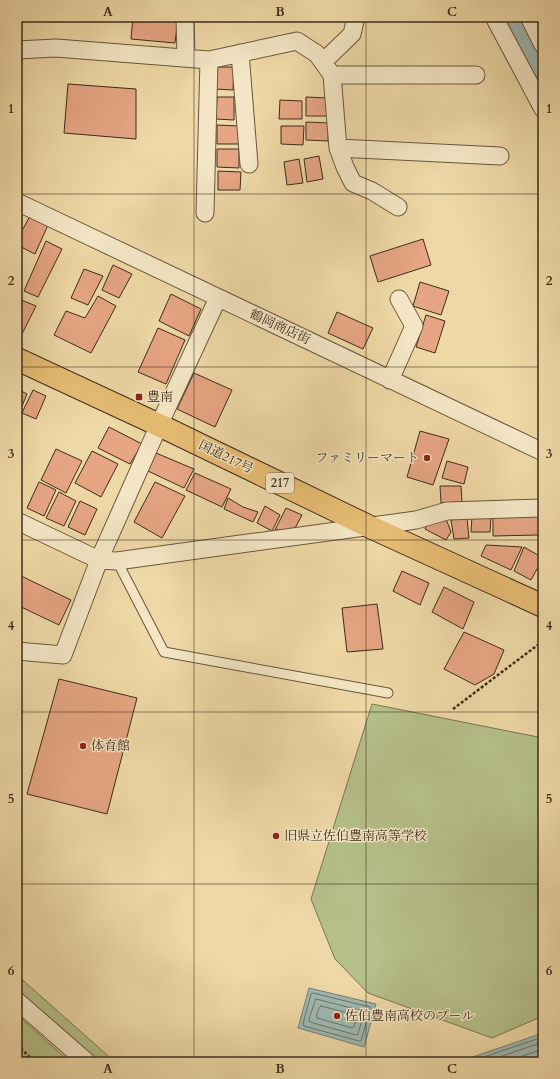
<svg xmlns="http://www.w3.org/2000/svg" width="560" height="1079" viewBox="0 0 560 1079" font-family="Cardo,'Noto Serif JP',serif">
<style>
.green{fill:#b5bf89;stroke:#787652}
.water{fill:#9eb8b1;stroke:#778075}
.lines{fill:none;stroke-linecap:round;stroke-linejoin:round}
.shore{stroke:#6d7266;stroke-width:1}
.river{stroke:#9eb8b1;stroke-width:30}
.building{fill:#e6a583;stroke:#3c2c1b}
.service-casing{stroke:#68573e;stroke-width:11}
.minor-casing{stroke:#68573e;stroke-width:19}
.trunk-casing{stroke:#3c2c1b;stroke-width:24}
.path{stroke:#3c2c1b;stroke-width:2.5;stroke-dasharray:3 2;stroke-linecap:butt}
.service{stroke:#f4e6c5;stroke-width:9}
.minor{stroke:#f4e6c5;stroke-width:17}
.trunk{stroke:#e7bc73;stroke-width:22}
.grid{fill:none;stroke:#3c2c1b;stroke-width:1;stroke-opacity:0.55}
.poi-dot{fill:#8f2418;stroke:#f4e6c5;stroke-width:1.5}
.labels{text-anchor:middle;dominant-baseline:central;stroke-width:3;stroke-linejoin:round;paint-order:stroke}
.shield{fill:#f4e6c5;stroke:#73644e;stroke-width:1}
.shield-label{font-size:12px;font-weight:bold;fill:#3c2c1b}
.street-label{font-size:13px;fill:#3c2c1b;stroke:#f4e6c5}
.poi-label{font-size:13px;fill:#3c2c1b;stroke:#f4e6c5;text-anchor:start}
.neatline{fill:none;stroke:#3c2c1b;stroke-width:1.5}
.grid-label{font-size:13px;text-anchor:middle;font-weight:bold;fill:#3c2c1b}
</style>
<rect width="100%" height="100%" fill="#eed8a6"/>
<filter id="stains"><feTurbulence type="fractalNoise" baseFrequency=".005" numOctaves="4"/><feColorMatrix values="0 0 0 0 .2 0 0 0 0 .09 0 0 0 0 .02 0 0 0 .5 -.17"/></filter>
<radialGradient id="worn" r=".72"><stop offset=".6" stop-color="#630" stop-opacity="0"/><stop offset="1" stop-color="#630" stop-opacity=".3"/></radialGradient>
<path class="green" d="M 372,704 L 543,738 L 543,1016 L 492,1038 L 368,993 L 335,959 L 311,899 Z
M 17,975 L 115,1062 L 97,1062 L 17,991 Z
M 17,1015 L 70,1062 L 17,1062 Z"/>
<path class="water" d="M 309,988 L 376,1004 L 364,1047 L 298,1028 Z
M 543,1033 L 543,1062 L 458,1062 Z"/>
<g class="lines">
<path class="shore" d="M 313,993 L 370,1007 L 370,1009 L 361,1041 L 359,1041 L 304,1026 L 303,1024 L 311,994 Z
M 316,999 L 363,1011 L 364,1013 L 358,1034 L 356,1035 L 310,1022 L 309,1020 Z
M 321,1006 L 356,1015 L 357,1017 L 354,1027 L 352,1028 L 317,1018 C 316,1015 318,1008 321,1006 Z
M 469,1062 L 543,1037
M 485,1062 L 543,1042
M 505,1062 L 543,1049"/>
<path class="river" d="M 513,17 L 543,74"/>
</g>
<path class="building" d="M 133,17 L 178,18 L 175,43 L 131,39 Z
M 216,67 L 234,67 L 233,90 L 215,89 Z
M 68,84 L 136,89 L 136,139 L 64,133 Z
M 217,97 L 234,97 L 234,120 L 216,119 Z
M 306,97 L 328,98 L 328,116 L 306,116 Z
M 280,100 L 302,101 L 302,119 L 279,119 Z
M 306,122 L 329,123 L 328,141 L 306,140 Z
M 217,125 L 239,126 L 239,144 L 217,144 Z
M 281,126 L 304,126 L 303,145 L 281,144 Z
M 217,149 L 239,149 L 239,168 L 217,167 Z
M 319,156 L 323,179 L 307,182 L 304,159 Z
M 299,159 L 303,183 L 287,185 L 284,162 Z
M 218,171 L 241,172 L 240,190 L 218,190 Z
M 30,216 L 48,225 L 35,254 L 17,245 L 17,240 Z
M 423,239 L 431,265 L 378,282 L 370,256 Z
M 46,241 L 62,249 L 38,297 L 24,291 Z
M 113,265 L 132,274 L 119,298 L 102,290 Z
M 84,269 L 103,276 L 88,305 L 71,298 Z
M 420,282 L 449,291 L 441,315 L 413,306 Z
M 171,294 L 201,309 L 189,336 L 159,321 Z
M 98,296 L 116,306 L 91,353 L 54,335 L 66,311 L 85,318 Z
M 19,299 L 36,306 L 22,334 L 17,331 L 17,304 Z
M 337,312 L 373,328 L 363,349 L 328,333 Z
M 426,315 L 445,321 L 435,353 L 416,347 Z
M 158,328 L 185,340 L 166,384 L 138,372 Z
M 540,361 L 543,361 L 543,378 L 541,378 Z
M 194,373 L 232,390 L 215,427 L 177,409 Z
M 17,389 L 27,394 L 20,411 L 17,409 Z
M 33,390 L 46,396 L 36,419 L 22,413 Z
M 109,427 L 142,444 L 130,464 L 98,448 Z
M 420,431 L 449,439 L 433,485 L 407,477 Z
M 56,449 L 82,461 L 66,493 L 41,480 Z
M 92,451 L 118,464 L 101,497 L 75,483 Z
M 156,453 L 194,469 L 184,488 L 148,471 Z
M 447,461 L 468,467 L 464,484 L 442,478 Z
M 195,473 L 231,489 L 222,507 L 186,490 Z
M 39,482 L 56,490 L 44,516 L 27,508 Z
M 155,482 L 185,496 L 162,538 L 134,522 Z
M 440,486 L 461,486 L 462,502 L 441,503 Z
M 59,492 L 76,501 L 64,526 L 46,518 Z
M 228,498 L 243,507 L 258,512 L 253,522 L 224,509 Z
M 80,501 L 97,509 L 85,535 L 68,527 Z
M 265,506 L 280,515 L 272,531 L 257,523 Z
M 286,508 L 302,515 L 294,530 L 275,530 Z
M 493,515 L 539,515 L 539,535 L 493,536 Z
M 472,516 L 491,517 L 490,532 L 471,532 Z
M 467,518 L 469,538 L 454,539 L 451,520 Z
M 446,519 L 451,532 L 446,540 L 425,529 L 428,521 Z
M 486,545 L 522,547 L 511,570 L 481,556 Z
M 524,547 L 543,558 L 531,580 L 514,571 Z
M 402,571 L 429,583 L 420,605 L 393,591 Z
M 17,574 L 71,600 L 59,625 L 17,605 Z
M 444,587 L 474,602 L 463,629 L 432,612 Z
M 377,604 L 383,649 L 347,652 L 342,608 Z
M 464,632 L 504,650 L 494,674 L 475,685 L 444,669 Z
M 59,679 L 137,698 L 107,814 L 27,794 Z"/>
<g class="lines">
<g class="service-casing">
<path id="service" d="M 117,561 L 164,652 L 388,693"/>
</g>
<g class="minor-casing">
<path id="minor" d="M 185,17 L 186,58
M 494,17 L 543,109
M 529,17 L 543,45
M 17,50 L 56,48 L 209,60 L 297,41 L 317,54 L 332,75 L 338,148 L 345,167 L 353,183 L 372,191 L 398,207
M 240,53 L 249,164
M 323,62 L 352,34 L 356,17
M 332,75 L 476,75
M 338,148 L 500,156
M 17,202 L 543,452
M 205,213 L 209,60
M 390,380 L 414,326 L 399,299
M 17,521 L 99,560 L 117,561 L 416,520 L 447,511 L 543,508
M 17,651 L 63,655 L 99,560 L 159,425 L 218,298
M 17,1001 L 87,1062"/>
</g>
<g class="trunk-casing">
<path id="trunk" d="M 17,359 L 159,425 L 368,526 L 543,606"/>
</g>
<path class="path" d="M 453,709 L 543,641
M 17,1045 L 35,1062"/>
<use href="#service" class="service"/>
<use href="#minor" class="minor"/>
<use href="#trunk" class="trunk"/>
</g>
<path class="grid" d="M 194,17 L 194,1062M 366,17 L 366,1062M 17,194 L 543,194M 17,367 L 543,367M 17,540 L 543,540M 17,712 L 543,712M 17,884 L 543,884"/>
<g class="poi-dot">
<rect x="135" y="393" width="8" height="8" rx="2"/>
<circle cx="427" cy="458" r="4"/>
<circle cx="83" cy="746" r="4"/>
<circle cx="276" cy="836" r="4"/>
<circle cx="337" cy="1016" r="4"/>
</g>
<g class="labels">
<rect class="shield" x="266" y="473" width="28" height="20" rx="3"/>
<g class="shield-label">
<text x="280" y="483">217</text>
</g>
<g class="street-label">
<text transform="translate(280 327) rotate(25)">鶴岡商店街</text>
<text transform="translate(226 457) rotate(26)">国道217号</text>
</g>
<g class="poi-label">
<text x="147" y="397">豊南</text>
<text x="419" y="458" text-anchor="end">ファミリーマート</text>
<text x="91" y="746">体育館</text>
<text x="284" y="836">旧県立佐伯豊南高等学校</text>
<text x="345" y="1016">佐伯豊南高校のプール</text>
</g>
</g>
<rect width="560" height="1079" fill="none" stroke="#eed8a6" stroke-width="44"/>
<rect x="22" y="22" width="516" height="1035" class="neatline"/>
<g class="grid-label">
<text x="108" y="16">A</text>
<text x="280" y="16">B</text>
<text x="452" y="16">C</text>
<text x="11" y="113">1</text>
<text x="549" y="113">1</text>
<text x="11" y="285">2</text>
<text x="549" y="285">2</text>
<text x="11" y="458">3</text>
<text x="549" y="458">3</text>
<text x="11" y="630">4</text>
<text x="549" y="630">4</text>
<text x="11" y="803">5</text>
<text x="549" y="803">5</text>
<text x="11" y="975">6</text>
<text x="549" y="975">6</text>
<text x="108" y="1073">A</text>
<text x="280" y="1073">B</text>
<text x="452" y="1073">C</text>
</g>
<rect width="100%" height="100%" filter="url(#stains)"/>
<rect width="100%" height="100%" fill="url(#worn)"/>
</svg>
